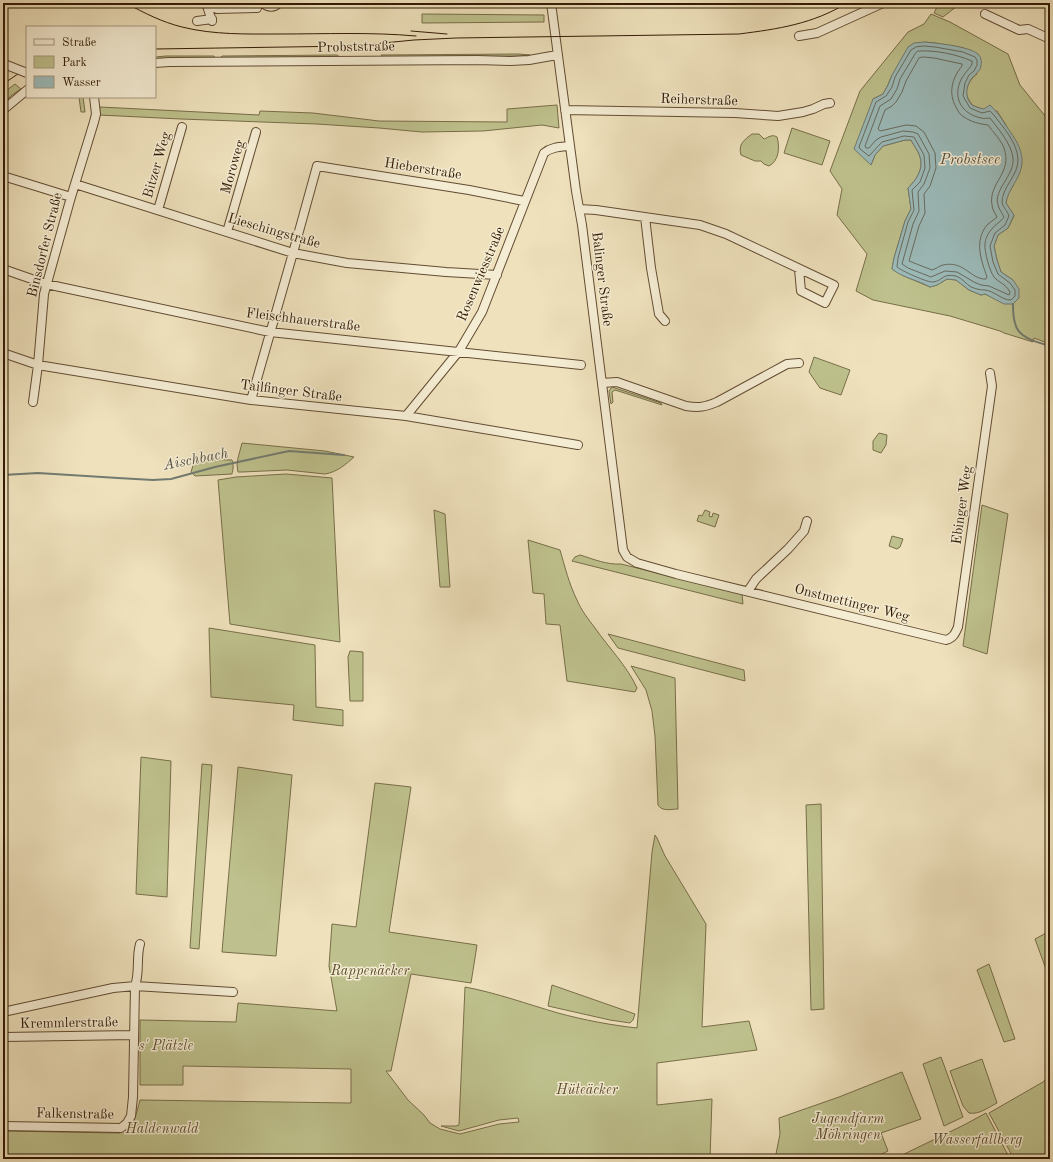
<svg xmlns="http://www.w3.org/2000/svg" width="1053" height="1162" viewBox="0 0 1053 1162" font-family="'Old Standard TT',serif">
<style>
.green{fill:#bec18d;stroke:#786e48;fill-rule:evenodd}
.water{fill:#9cbbba;stroke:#727b71}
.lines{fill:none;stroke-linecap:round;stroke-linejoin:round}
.shore{stroke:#686b5f;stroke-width:1}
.stream{stroke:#727b71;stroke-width:2}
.minor-casing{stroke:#624c32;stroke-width:10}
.minor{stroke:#f4ecd3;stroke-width:8}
.tram{stroke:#331b04;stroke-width:1}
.minor-bridge-casing{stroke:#624c32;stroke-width:10;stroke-linecap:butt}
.minor-bridge{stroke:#f4ecd3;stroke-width:8}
.labels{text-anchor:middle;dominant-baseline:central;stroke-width:3;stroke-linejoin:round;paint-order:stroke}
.street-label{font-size:14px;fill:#331b04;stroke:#f4ecd3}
.park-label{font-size:14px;font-style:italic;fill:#5d4d2d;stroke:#f4ecd3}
.water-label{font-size:15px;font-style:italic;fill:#585344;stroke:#f4ecd3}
</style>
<rect width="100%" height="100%" fill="#eee1bc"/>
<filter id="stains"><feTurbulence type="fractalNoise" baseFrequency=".005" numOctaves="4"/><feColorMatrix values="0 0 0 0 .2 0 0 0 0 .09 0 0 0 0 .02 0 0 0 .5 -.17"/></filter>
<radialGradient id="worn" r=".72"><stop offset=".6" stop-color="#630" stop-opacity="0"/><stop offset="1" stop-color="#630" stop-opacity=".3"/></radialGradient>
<path class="green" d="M 939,3 L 961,3 L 943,17 L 934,13 Z
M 422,14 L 544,15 L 544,22 L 422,23 Z
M 931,14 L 950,22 L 1008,54 L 1020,85 L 1050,122 L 1050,344 L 1034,338 L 1033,342 L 1004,333 L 1000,331 L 950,316 L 873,300 L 856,291 L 867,254 L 837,215 L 842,189 L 830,171 L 860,91 L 908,32 L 924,24 ZM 924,42 L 935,43 L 964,48 L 977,74 C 971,78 964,89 967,96 C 968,99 971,102 972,105 L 984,110 L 997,111 L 1006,125 L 1013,186 L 1007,196 L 1006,203 L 1014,216 L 1008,228 L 998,235 L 994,246 L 997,260 L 1001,272 L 1013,280 L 1004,303 L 985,294 L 981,295 L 969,290 L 956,280 L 947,279 L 937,285 L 930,287 L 904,276 L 892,269 L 894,258 L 905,221 L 911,209 L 908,188 C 916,180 924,169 920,157 C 919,152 914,146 911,140 L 905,140 L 883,146 L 875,155 L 871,165 L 873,99 L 883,94 L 888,85 L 892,75 Z
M 519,54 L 530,55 L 520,56 L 383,57 L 381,55 Z
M 337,55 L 340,57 L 220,58 L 222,56 Z
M 166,56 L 214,56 L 215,58 L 155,59 L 155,57 Z
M 15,84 L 21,89 L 12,95 L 3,103 L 3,93 Z
M 79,97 L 83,97 L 85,112 L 81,112 Z
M 557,105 L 559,128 L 542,125 L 483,131 L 422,132 L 379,128 L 317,124 L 181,119 L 99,115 L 100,107 L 259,115 L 260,111 L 313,113 L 379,121 L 507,122 L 507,109 Z
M 792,128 L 830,141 L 822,165 L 784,153 Z
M 752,134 L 759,134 L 764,139 C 769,137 772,134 777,137 C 780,147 779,161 769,166 L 764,164 L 761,161 L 755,161 L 741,155 C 738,144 744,140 752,134 Z
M 814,357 L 850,370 L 841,395 L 820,388 L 809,372 Z
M 612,387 L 661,403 L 662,405 L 615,390 L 612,392 L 613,402 L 611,404 L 609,391 Z
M 879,433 L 887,435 L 886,445 L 881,453 L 873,450 L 873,441 Z
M 242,443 L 325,451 L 354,457 C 345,465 337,472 325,474 L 287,470 L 242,472 L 238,472 L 237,465 L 238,458 Z
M 195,459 L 232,460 C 234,464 233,470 232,474 L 195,476 L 191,472 Z
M 286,474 L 332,478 L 340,642 L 230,624 L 218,480 L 236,477 Z
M 982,505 L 1008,514 L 987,654 L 963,646 Z
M 434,510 L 445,514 L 450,587 L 440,587 Z
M 705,510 L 710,512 L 709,516 L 712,517 L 713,513 L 719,515 L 715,527 L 697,521 L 699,515 L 702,516 Z
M 892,536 L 903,539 L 900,547 L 897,549 L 889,546 Z
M 528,540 L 560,550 C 565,567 569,584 577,600 C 581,610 589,620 595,628 C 609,648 627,666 637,688 L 635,692 L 567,681 L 560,625 L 546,624 L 544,594 L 533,593 Z
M 580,555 C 593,559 607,565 621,564 L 742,594 L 743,604 L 572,561 L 575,557 Z
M 209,628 L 315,645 L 316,707 L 343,710 L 343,726 L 293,720 L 294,705 L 211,697 Z
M 608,634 L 744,670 L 745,681 L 618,648 Z
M 350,651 L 352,651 L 363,652 L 363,701 L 350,701 L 348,657 Z
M 631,666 L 675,678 L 678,809 C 672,809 662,812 658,805 L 655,736 L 652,711 L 646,690 Z
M 141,757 L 171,761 L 167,897 L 136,894 Z
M 202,764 L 212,765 L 199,949 L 190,948 Z
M 238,767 L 292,775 L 276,956 L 222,952 Z
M 375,783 L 411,787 L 389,932 L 477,945 L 471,983 L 411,974 L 391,1071 L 386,1071 L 408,1100 L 424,1115 L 430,1123 L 440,1129 L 460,1134 L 499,1124 L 519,1122 L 518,1118 L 499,1120 L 459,1131 L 441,1126 L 456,1126 L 459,1125 L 465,987 C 497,993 527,1004 558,1013 C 584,1020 610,1025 637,1028 L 652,852 L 655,835 L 657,838 L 665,856 L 706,924 L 702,1027 L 749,1021 L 757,1050 L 657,1063 L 657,1105 L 712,1099 L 710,1159 L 3,1159 L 3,1131 L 119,1133 C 135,1128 136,1114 140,1100 L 351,1103 L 351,1069 L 183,1066 L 183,1085 L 140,1085 L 140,1020 L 236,1022 L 238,1003 L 337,1011 L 329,966 L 332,924 L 356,927 Z
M 821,804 L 824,1009 L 811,1010 L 806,805 Z
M 1050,931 L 1050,980 L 1035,939 Z
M 989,964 L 1015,1039 L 1004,1042 L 977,970 Z
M 552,985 L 635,1014 L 633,1020 L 630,1023 L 610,1020 L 548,1006 Z
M 941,1057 L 963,1117 L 944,1126 L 923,1064 Z
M 982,1059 L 997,1103 C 989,1107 979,1115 969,1113 L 963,1106 L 950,1071 Z
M 902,1072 L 921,1119 L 881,1133 L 888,1151 L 872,1159 L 775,1159 L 780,1134 L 779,1118 L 839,1097 Z
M 1050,1075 L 1050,1159 L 1014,1159 L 989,1113 L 1043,1082 Z
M 986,1113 L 1010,1159 L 894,1159 L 964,1125 Z"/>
<path class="water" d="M 924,42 C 936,43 968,46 978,54 C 981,57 982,61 981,65 C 981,71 976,73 973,77 C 966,84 964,98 972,105 C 975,107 980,108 984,109 L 990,105 C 996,111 1001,117 1005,124 C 1015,139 1027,153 1020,172 C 1016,183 1008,191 1006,203 L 1014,215 L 1008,228 L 998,235 L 994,246 L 997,260 L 1001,272 L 1013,280 L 1019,289 L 1019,298 L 1013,304 L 1004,304 L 985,294 L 981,295 L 969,290 L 956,280 L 947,279 L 937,285 L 930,287 C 918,280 903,278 892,269 L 894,258 L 905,221 L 911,209 L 908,188 C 916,180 924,169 920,157 C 919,152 914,146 911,140 L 905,140 L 883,146 L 875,155 L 871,165 L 854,149 L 873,99 L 883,94 L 888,85 L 892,75 L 908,47 L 914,43 Z"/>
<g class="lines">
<path class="shore" d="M 924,46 L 935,47 L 963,52 L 975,57 L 977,60 L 977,65 L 974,71 L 969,75 L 965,83 L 963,96 L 970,108 L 982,113 L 990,111 L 993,114 C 1003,127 1017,142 1018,159 C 1019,175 1001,188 1002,203 C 1003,207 1008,212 1009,216 L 1005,225 L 995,233 L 990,246 L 993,262 L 998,274 L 1010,283 L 1015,290 L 1015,296 L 1011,300 C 1001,300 995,291 985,290 C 980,290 976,289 971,287 C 966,284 962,278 956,276 C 942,273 943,281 933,282 C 928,283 900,270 897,267 L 898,258 L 908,222 L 914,210 L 912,190 L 920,182 L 925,168 L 924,155 L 914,137 L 904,136 L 882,142 L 869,156 L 860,149 L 859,147 L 876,102 L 886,96 L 892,87 L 895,77 L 911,50 L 916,47 Z
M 918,51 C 936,50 955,54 972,61 L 972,64 C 969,70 963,74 960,82 C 953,100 963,114 981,118 C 984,119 987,118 990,118 C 999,130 1011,143 1013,158 C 1015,175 993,190 998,205 C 999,209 1002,213 1004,217 C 1000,223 995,224 991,230 C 988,233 985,240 985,244 C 984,251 990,272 994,277 C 999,283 1005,283 1010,292 L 1009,295 L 989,286 L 981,285 L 974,282 L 957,272 L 945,271 L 931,277 L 908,268 L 902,264 L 913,224 L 919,211 L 918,192 L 924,184 L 930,168 L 929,154 L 918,134 L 913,132 L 903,131 L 881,137 L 876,140 L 869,148 L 866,148 L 865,146 L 880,106 L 891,99 L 897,89 L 900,79 L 915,54 Z
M 924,57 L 934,58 L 962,64 L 962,66 C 952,78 948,93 956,107 C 958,111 960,115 964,117 C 971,122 980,124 988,125 C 993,132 1001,140 1004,148 C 1013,173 988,183 992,205 C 992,209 995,213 997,217 C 994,220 990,222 987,225 C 974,241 981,260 987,277 L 986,279 C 971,280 964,260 943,265 C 939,266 936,269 932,270 L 909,261 L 919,226 L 925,213 L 924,194 L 930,186 L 936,168 L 935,153 L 924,132 L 916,126 L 906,125 L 880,131 L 878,129 L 885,110 L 892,106 L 896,102 L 902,92 L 906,81 L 919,58 Z"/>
<path class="stream" d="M 1013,304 C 1013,310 1013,317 1015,323 C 1018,338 1037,342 1050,346
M 3,475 L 38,473 L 118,478 L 153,480 L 171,479 L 215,467 L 289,451 L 344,455"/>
<g class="minor-casing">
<path id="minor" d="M 206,3 L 217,9 L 257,8
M 206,3 L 212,21
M 263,3 C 268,8 274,8 279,3
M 551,3 L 576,191 L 582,225 L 623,550 L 627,557 L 637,563 L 676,574 L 946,640 C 953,638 955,634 958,627 L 992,386 L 990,373
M 985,14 L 1019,30 L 1028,29 L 1050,39
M 197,21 L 212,19
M 799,36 L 817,33 L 883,3
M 155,63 L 169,62 L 477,60 L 511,61 L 529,60 L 557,55
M 3,110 L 27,90
M 565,110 L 735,113 L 778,116 L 803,112 L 813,109 L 824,104 L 830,103
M 3,176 L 71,197
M 75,184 L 293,253 L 347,263 L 446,272 L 497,275
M 579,209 L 596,210 L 700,225 L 726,234 L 834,285 L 825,303 L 801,291 L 799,269
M 158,210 L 182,127
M 645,217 L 651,268 L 659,314 L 665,321
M 227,232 L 256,132
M 3,269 L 46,284 L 270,332 L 581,365
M 3,353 L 38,365 L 251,400 L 406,416 L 578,445
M 602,383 L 617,382 L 686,406 C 699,408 705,407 717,402 L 787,364 L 799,363
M 251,400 L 293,253 L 317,166 L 469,190 L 524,201
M 33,402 L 38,365 L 44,294 L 71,197 L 94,122 L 96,114 L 94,97
M 406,416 L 459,351 L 482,312 L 544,153 C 551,147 560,147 570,146
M 748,591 L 756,579 L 788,549 L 804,531 L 807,521
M 140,944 C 136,958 140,972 135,986 L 233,992
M 3,1012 L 113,988 L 135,986 L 133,1097 L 131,1116 L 127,1123 L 121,1128 L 3,1126
M 4,1037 L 134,1035"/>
</g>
<use href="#minor" class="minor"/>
<path class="tram" d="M 126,3 C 144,13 162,22 182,27 C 214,35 247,34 279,34 C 325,34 371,32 416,36
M 411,31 L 447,34
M 155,49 L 353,46 L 414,40 L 456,38 L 739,34 C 778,29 813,24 847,3
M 3,84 L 27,68"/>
<g class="minor-bridge-casing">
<path id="minor-bridge" d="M 4,64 L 27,73"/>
</g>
<use href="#minor-bridge" class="minor-bridge"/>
</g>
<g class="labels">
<g class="street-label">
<text transform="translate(356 47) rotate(-1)">Probststraße</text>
<text transform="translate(699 100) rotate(2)">Reiherstraße</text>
<text transform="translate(157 165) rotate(-74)">Bitzer Weg</text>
<text transform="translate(233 167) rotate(-74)">Moroweg</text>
<text transform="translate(423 169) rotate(9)">Hieberstraße</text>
<text transform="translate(274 231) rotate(16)">Lieschingstraße</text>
<text transform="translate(45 245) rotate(-76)">Binsdorfer Straße</text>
<text transform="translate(481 274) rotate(-67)">Rosenwiesstraße</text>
<text transform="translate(602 279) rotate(83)">Balinger Straße</text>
<text transform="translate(303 320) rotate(7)">Fleischhauerstraße</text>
<text transform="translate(291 391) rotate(7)">Tailfinger Straße</text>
<text transform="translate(962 505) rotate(-82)">Ebinger Weg</text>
<text transform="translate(852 603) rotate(14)">Onstmettinger Weg</text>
<text transform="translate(69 1023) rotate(-1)">Kremmlerstraße</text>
<text transform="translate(75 1114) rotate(1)">Falkenstraße</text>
</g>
<g class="park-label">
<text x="370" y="971">Rappenäcker</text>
<text x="166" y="1046">s' Plätzle</text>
<text x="587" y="1090">Hüteäcker</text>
<text x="848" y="1119">Jugendfarm<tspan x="848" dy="16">Möhringen</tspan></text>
<text x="162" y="1129">Haldenwald</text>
<text x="977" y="1140">Wasserfallberg</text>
</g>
<g class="water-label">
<text x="970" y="160">Probstsee</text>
<text transform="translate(196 460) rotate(-11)">Aischbach</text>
</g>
</g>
<rect width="1053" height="1162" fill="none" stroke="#eee1bc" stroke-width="16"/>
<rect x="4" y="4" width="1045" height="1154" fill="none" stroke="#331b04" stroke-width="2"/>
<rect x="8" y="8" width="1037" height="1146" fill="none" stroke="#331b04"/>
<rect x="26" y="26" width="130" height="72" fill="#f4ecd3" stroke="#a79880"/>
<rect x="34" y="39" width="20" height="6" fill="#f4ecd3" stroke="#a79880"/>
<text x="62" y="46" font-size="12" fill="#331b04">Straße</text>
<rect x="34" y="56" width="20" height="12" fill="#bec18d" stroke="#a79880"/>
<text x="62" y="66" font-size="12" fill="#331b04">Park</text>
<rect x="34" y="76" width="20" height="12" fill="#9cbbba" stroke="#a79880"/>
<text x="62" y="86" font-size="12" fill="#331b04">Wasser</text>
<rect width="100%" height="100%" filter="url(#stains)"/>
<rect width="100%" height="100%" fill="url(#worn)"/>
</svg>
